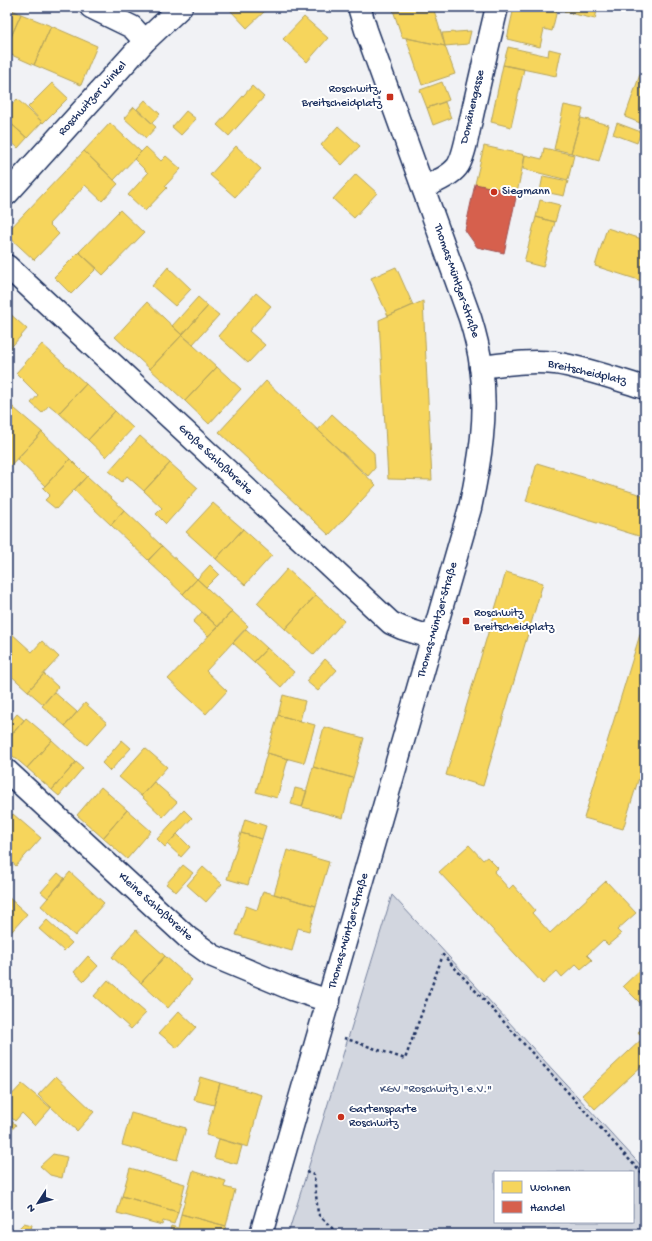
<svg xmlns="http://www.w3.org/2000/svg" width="652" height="1241" viewBox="0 0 652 1241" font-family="'Gochi Hand',sans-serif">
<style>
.green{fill:#d2d6df;stroke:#76829e;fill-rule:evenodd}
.homes{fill:#f6d55c;stroke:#b4a35d}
.shops{fill:#d6604d;stroke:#9e5152}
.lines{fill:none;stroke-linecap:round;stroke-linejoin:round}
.minor-casing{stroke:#1b2f5e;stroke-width:25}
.major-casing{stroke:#1b2f5e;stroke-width:25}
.path{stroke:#1b2f5e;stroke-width:2.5;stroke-dasharray:3 3;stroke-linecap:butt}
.minor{stroke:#fff;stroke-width:22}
.major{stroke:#fff;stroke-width:22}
.poi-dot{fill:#c8321e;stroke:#fff;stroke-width:1.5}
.labels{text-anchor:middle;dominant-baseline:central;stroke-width:4;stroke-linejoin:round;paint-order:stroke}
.poi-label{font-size:12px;fill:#1b2f5e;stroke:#fff;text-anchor:start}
.street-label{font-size:12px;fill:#1b2f5e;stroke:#fff}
.park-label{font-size:12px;fill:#49597e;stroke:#fff}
</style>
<rect width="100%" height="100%" fill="#f1f2f5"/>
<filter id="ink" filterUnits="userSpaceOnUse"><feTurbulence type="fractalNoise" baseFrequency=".025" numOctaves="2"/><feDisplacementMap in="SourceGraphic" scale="8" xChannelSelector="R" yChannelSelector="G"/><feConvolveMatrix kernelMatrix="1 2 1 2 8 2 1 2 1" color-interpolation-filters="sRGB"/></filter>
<g filter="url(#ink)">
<path class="green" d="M 392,895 L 645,1170 L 645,1234 L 288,1234 ZM 495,1172 L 633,1172 L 633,1222 L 495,1222 Z"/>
<path class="homes" d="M 233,7 L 263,7 L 266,10 L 247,28 L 230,10 Z
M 392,7 L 433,7 L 445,46 L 402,37 Z
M 514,7 L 598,7 L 595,19 L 557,10 L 552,31 L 544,29 L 540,47 L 507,39 Z
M 7,8 L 21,14 L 7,46 Z
M 21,14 L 51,26 L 34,65 L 7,53 L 7,46 Z
M 304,17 L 328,38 L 307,62 L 283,39 Z
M 51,26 L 97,46 L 81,85 L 34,65 Z
M 471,31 L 468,44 L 445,46 L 442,33 Z
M 406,38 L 445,46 L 455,74 L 422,85 Z
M 508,47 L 548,56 L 549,49 L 561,52 L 556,76 L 503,65 Z
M 644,63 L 645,63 L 645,125 L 625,117 Z
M 503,65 L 524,69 L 511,127 L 491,122 Z
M 442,82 L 449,100 L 427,108 L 420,90 Z
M 52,83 L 68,98 L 43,123 L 28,107 Z
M 252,86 L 264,97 L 229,136 L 217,125 Z
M 17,99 L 42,122 L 27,138 L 7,120 L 7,110 Z
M 145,100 L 160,114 L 152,123 L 137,109 Z
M 445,102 L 451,118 L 433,125 L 427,108 Z
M 564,105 L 583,109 L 571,153 L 554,149 Z
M 134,107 L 156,127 L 146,138 L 124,118 Z
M 186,111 L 196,119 L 181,135 L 172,127 Z
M 581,118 L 609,125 L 599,161 L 571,153 Z
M 7,120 L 27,138 L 18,148 L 7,138 Z
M 110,123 L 141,152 L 114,180 L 84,151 Z
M 617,123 L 641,132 L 637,143 L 613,134 Z
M 338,126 L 360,146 L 342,165 L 321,145 Z
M 236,146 L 261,169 L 235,197 L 210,175 Z
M 484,146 L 525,155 L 517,193 L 475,184 Z
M 146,147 L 161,161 L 166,156 L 181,169 L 165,186 L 167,188 L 145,211 L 128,195 L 148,173 L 134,159 Z
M 544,148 L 574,155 L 568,180 L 523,169 L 525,155 L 542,159 Z
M 84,151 L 118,184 L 102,201 L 85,185 L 49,224 L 59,234 L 34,260 L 7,235 L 7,232 Z
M 356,174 L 377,193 L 354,218 L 333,199 Z
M 543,176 L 568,181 L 564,196 L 540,191 Z
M 540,200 L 560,205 L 555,222 L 536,217 Z
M 120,210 L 144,233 L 103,275 L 79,252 Z
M 536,217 L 555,222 L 543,267 L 524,262 Z
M 607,228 L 645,240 L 645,282 L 595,266 Z
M 79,252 L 97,268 L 71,294 L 54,277 Z
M 168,267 L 191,289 L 175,306 L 152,286 Z
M 396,267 L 413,305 L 388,316 L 371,278 Z
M 256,293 L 271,306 L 249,331 L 265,345 L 248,363 L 218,336 Z
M 198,297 L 208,306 L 182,335 L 172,326 Z
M 423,301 L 432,480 L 388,479 L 379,320 Z
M 147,302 L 182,335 L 150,369 L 115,337 Z
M 208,306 L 219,315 L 193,344 L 182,335 Z
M 7,311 L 27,329 L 7,352 Z
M 182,335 L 217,367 L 185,401 L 150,369 Z
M 42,344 L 86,384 L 59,413 L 49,405 L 42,413 L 31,403 L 38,395 L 16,373 Z
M 217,367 L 241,389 L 209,424 L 185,401 Z
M 266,381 L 376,485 L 329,535 L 219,432 Z
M 86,384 L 115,411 L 88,440 L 59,413 Z
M 8,403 L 42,432 L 9,467 L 7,466 L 7,404 Z
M 115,411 L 133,428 L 106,457 L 88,440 Z
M 332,414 L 374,453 L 375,468 L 368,476 L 318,430 Z
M 42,432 L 70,459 L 45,486 L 17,459 Z
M 140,436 L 170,463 L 144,491 L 127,476 L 122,482 L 109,471 Z
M 70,459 L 87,476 L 56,509 L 45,500 L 50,495 L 43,488 Z
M 170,463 L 198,488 L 166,524 L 156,514 L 162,508 L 144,491 Z
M 537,463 L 645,496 L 645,538 L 526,501 Z
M 87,476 L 124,510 L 111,525 L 74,490 Z
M 213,503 L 243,529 L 216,559 L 186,532 Z
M 124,510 L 162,546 L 148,560 L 111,525 Z
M 243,529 L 272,555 L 245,585 L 216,559 Z
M 162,546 L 197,579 L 183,594 L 148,561 Z
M 210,565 L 219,574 L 206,587 L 197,579 Z
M 287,569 L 316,595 L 285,629 L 257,603 Z
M 506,572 L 543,583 L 483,786 L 446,775 Z
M 197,579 L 232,611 L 218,627 L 183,594 Z
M 316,595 L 344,621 L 314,655 L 285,629 Z
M 232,611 L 248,626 L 206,671 L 227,691 L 206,714 L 168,679 Z
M 202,612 L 218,627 L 208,636 L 193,622 Z
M 645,618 L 645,758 L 623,829 L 584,818 Z
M 246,629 L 267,648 L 254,662 L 233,643 Z
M 10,632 L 32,652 L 42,641 L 59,657 L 28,691 L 7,672 L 7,635 Z
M 267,648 L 294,672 L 281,687 L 254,662 Z
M 325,659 L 337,670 L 318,691 L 306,681 Z
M 44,674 L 58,687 L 43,704 L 28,691 Z
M 54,692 L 77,712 L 65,726 L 42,706 Z
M 283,695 L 305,701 L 300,721 L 278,715 Z
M 85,703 L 107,723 L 87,745 L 65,726 Z
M 17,714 L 24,720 L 7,740 L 7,726 Z
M 278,715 L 315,725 L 304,763 L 267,753 Z
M 26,718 L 52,740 L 27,768 L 7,751 L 7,740 Z
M 324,727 L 364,738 L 353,778 L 313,767 Z
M 52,740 L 76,762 L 52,790 L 27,768 Z
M 122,740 L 131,748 L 110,771 L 102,763 Z
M 145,748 L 167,767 L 141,796 L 119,777 Z
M 267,753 L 288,759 L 277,798 L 256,792 Z
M 76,762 L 83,768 L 59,796 L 52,790 Z
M 313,767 L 353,778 L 343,818 L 302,807 Z
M 154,782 L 177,802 L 163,817 L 141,796 Z
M 101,787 L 127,810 L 103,838 L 77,815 Z
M 295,788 L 307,791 L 302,807 L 291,804 Z
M 127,810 L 151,831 L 127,859 L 103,838 Z
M 184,810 L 192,818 L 165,847 L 157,839 Z
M 13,814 L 41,838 L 16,866 L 7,858 L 7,821 Z
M 245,819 L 266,826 L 262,839 L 241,833 Z
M 241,833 L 262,839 L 248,885 L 227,879 Z
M 177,834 L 190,847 L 181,857 L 167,844 Z
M 469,845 L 483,860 L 487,857 L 498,868 L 494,872 L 509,889 L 513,885 L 535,910 L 532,913 L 550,933 L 606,881 L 636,913 L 617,930 L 621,934 L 608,945 L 603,940 L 587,955 L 592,960 L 581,969 L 576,964 L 562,977 L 557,971 L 543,984 L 439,872 Z
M 287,850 L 329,862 L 316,906 L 274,894 Z
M 183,865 L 193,873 L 176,892 L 166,884 Z
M 203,867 L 222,884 L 206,902 L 187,885 Z
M 70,872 L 104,903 L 75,936 L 41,906 Z
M 58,873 L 65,879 L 48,898 L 41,892 Z
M 263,891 L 316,906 L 309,931 L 298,928 L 292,951 L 236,935 L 246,906 L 257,910 Z
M 7,896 L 27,914 L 7,937 Z
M 47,920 L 72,943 L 64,951 L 39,929 Z
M 136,930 L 165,956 L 141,983 L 112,957 Z
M 88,956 L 98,966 L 84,981 L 74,972 Z
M 165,956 L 192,980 L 168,1008 L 141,983 Z
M 642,968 L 645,971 L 645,1008 L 623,986 Z
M 108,980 L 146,1013 L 131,1029 L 94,996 Z
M 179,1011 L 196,1027 L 177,1048 L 159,1033 Z
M 645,1026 L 645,1063 L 595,1109 L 582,1095 L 643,1038 L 638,1032 Z
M 56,1076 L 94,1112 L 77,1131 L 38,1095 Z
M 200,1077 L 220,1083 L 214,1105 L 194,1100 Z
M 220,1083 L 262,1095 L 248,1147 L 206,1135 Z
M 22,1084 L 51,1108 L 35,1126 L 22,1113 L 15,1121 L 7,1114 L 7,1100 Z
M 131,1113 L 186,1128 L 177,1160 L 122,1145 Z
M 7,1117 L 16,1125 L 8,1134 L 7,1134 Z
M 219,1139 L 242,1146 L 237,1164 L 214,1158 Z
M 53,1154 L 67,1157 L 62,1178 L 50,1175 L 40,1166 Z
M 130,1168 L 185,1184 L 178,1212 L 122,1196 Z
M 193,1171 L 226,1181 L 224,1187 L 235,1190 L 226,1226 L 181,1214 Z
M 122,1196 L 178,1212 L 174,1224 L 163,1221 L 162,1225 L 117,1213 Z
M 181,1214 L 226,1226 L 223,1234 L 169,1234 L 171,1226 L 178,1228 Z
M 24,1223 L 32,1225 L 30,1234 L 23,1234 L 15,1232 Z"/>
<path class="shops" d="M 475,184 L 517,193 L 504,253 L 477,247 L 465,230 Z"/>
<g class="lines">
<g class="minor-casing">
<path id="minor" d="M 91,7 L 132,27 L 145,41
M 423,187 C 434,183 449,177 457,167 C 464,158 468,132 471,120 C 479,83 488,45 497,7
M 7,194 L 145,41 L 181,7
M 7,266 L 391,623 L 402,628 L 433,638
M 481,367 C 506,364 531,360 555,363 C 586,368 616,379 645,388
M 7,771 L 188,938 L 213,956 L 292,989 L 329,1001"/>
</g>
<g class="major-casing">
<path id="major" d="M 261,1234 L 470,508 C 480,462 488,414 481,366 C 479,350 475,334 470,318 L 366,30 L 359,7"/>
</g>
<path class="path" d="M 344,1038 L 405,1059 L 443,955 L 645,1177
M 306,1172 L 314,1175 L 318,1214 L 338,1234"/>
<use href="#minor" class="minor"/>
<use href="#major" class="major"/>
</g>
</g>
<g class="poi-dot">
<rect x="386" y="93" width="8" height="8" rx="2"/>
<circle cx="494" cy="192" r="4"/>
<rect x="462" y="617" width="8" height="8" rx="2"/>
<circle cx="341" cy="1117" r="4"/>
</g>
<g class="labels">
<g class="poi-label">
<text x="382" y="90" text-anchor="end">Roschwitz,<tspan x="382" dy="14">Breitscheidplatz</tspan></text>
<text x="502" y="192">Siegmann</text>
<text x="474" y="614">Roschwitz<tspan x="474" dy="14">Breitscheidplatz</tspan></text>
<text x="349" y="1110">Gartensparte<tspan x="349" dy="14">Roschwitz</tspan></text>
</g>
<g class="street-label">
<text transform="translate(93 99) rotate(-48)">Roschwitzer Winkel</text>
<text transform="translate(473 107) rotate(-77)">Domänengasse</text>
<text transform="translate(456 281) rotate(71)">Thomas-Müntzer-Straße</text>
<text transform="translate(587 373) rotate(13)">Breitscheidplatz</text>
<text transform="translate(215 460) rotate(43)">Große Schloßbreite</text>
<text transform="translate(438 620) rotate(-74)">Thomas-Müntzer-Straße</text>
<text transform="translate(155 907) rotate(42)">Kleine Schloßbreite</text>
<text transform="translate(349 931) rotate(-74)">Thomas-Müntzer-Straße</text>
</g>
<g class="park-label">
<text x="436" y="1090">KGV "Roschwitz I e.V."</text>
</g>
</g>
<rect width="652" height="1241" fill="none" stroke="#fff" stroke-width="24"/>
<rect x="12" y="12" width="628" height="1217" fill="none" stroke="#1b2f5e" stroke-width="1.5" filter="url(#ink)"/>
<rect x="494" y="1171" width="140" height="52" fill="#ffffff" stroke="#a4acbf"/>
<rect x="502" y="1181" width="20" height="12" fill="#f6d55c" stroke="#a4acbf"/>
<text x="530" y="1191" font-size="12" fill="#1b2f5e">Wohnen</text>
<rect x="502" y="1201" width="20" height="12" fill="#d6604d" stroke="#a4acbf"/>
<text x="530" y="1211" font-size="12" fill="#1b2f5e">Handel</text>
<g transform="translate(38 1203) rotate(234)" stroke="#ffffff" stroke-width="3" paint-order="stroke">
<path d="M0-3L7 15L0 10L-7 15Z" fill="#1b2f5e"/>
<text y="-6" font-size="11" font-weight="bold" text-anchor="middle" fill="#1b2f5e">N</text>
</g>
</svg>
